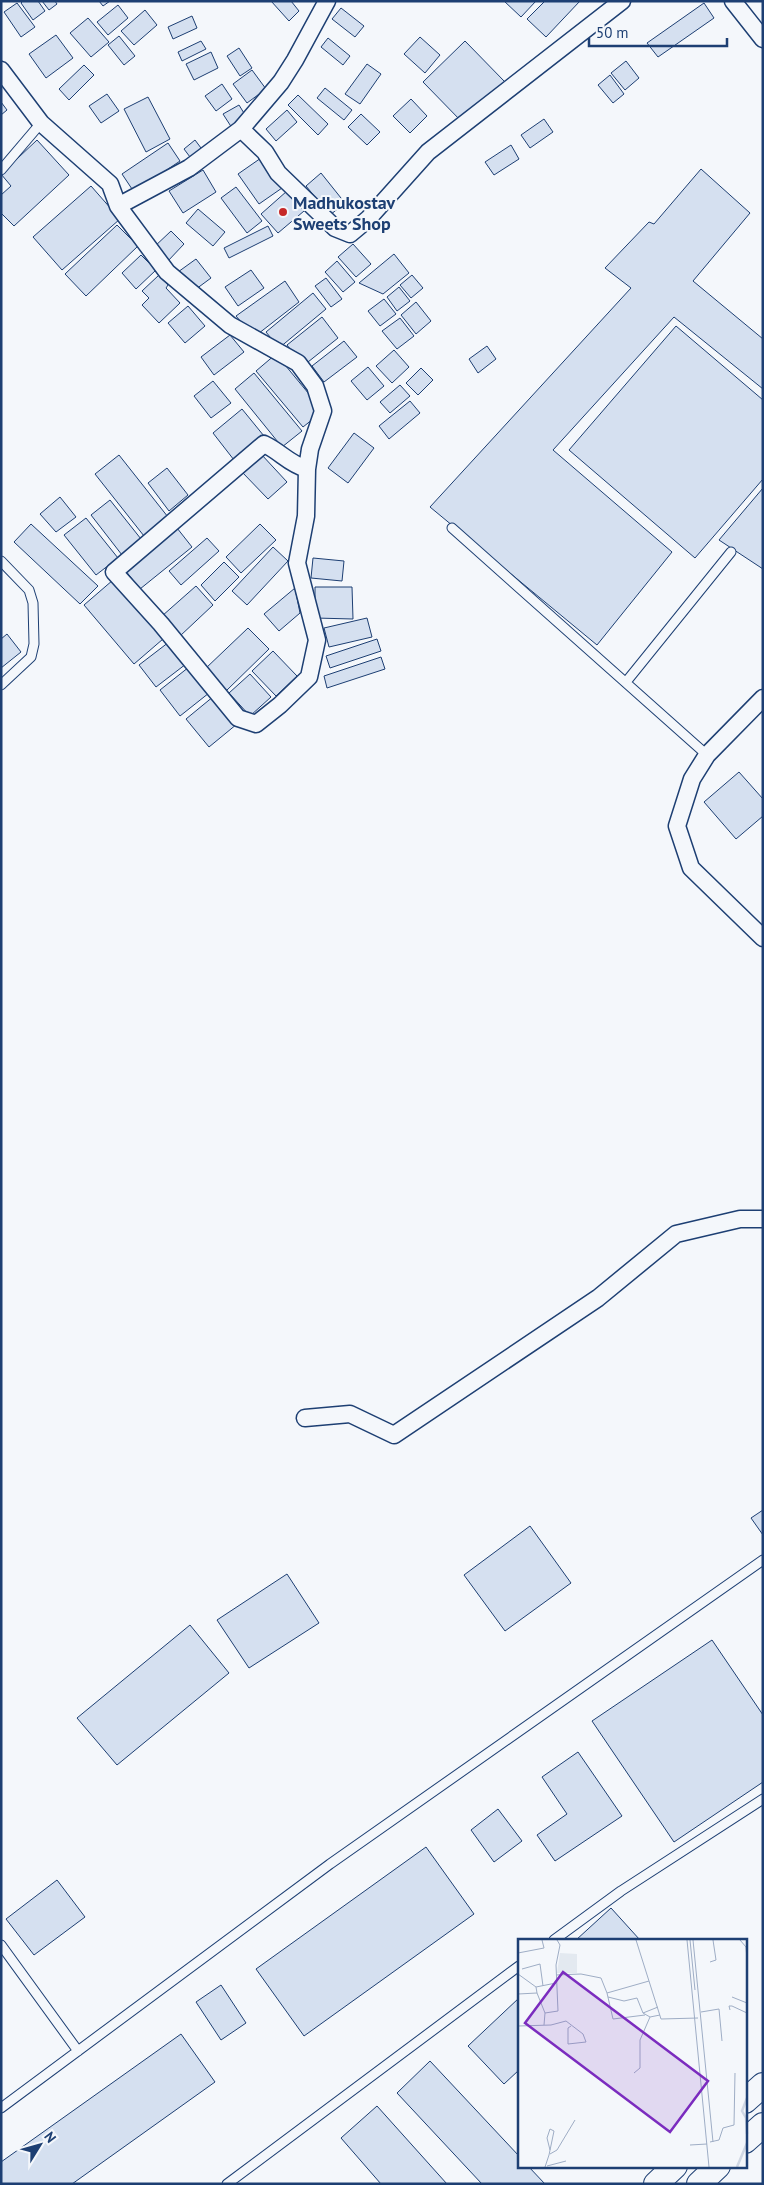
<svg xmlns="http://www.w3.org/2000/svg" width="764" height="2185" viewBox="0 0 764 2185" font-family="'PT Sans',sans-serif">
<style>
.building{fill:#d5e0f0;stroke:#1d3f73}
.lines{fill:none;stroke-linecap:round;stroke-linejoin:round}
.service-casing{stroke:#1d3f73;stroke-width:11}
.minor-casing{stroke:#1d3f73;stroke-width:19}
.secondary-casing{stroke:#1d3f73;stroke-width:26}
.service{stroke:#f4f7fb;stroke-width:9}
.minor{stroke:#f4f7fb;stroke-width:16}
.secondary{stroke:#f4f7fb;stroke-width:24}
.poi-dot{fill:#c62828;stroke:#f4f7fb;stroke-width:2}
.labels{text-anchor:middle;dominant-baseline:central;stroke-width:4;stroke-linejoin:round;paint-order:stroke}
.poi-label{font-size:18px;font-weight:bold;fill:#1d3f73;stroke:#f4f7fb;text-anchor:start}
.inset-river{fill:none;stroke:#cfd7e4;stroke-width:2.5}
.inset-road{fill:none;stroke:#9eadc5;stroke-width:1}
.view{fill:#7b2cbf;fill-opacity:0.15;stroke:#7b2cbf;stroke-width:2.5}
.inset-edge{fill:none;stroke:#1d3f73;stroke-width:2.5}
</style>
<rect width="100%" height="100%" fill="#f4f7fb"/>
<path class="building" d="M 23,1 L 38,1 L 45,11 L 33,20 L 21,3 Z
M 42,1 L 55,1 L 57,4 L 49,10 Z
M 99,1 L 110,1 L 103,6 Z
M 271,1 L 291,1 L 299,11 L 289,21 Z
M 504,1 L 536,1 L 521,17 Z
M 545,1 L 580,1 L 546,37 L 527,19 Z
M 17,3 L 35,27 L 21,37 L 4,12 Z
M 704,3 L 714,18 L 658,57 L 647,43 Z
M 118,5 L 128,18 L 108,35 L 97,22 Z
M 341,8 L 364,26 L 355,37 L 332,19 Z
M 145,10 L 157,25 L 134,45 L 121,31 Z
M 192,16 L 197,28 L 173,39 L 168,27 Z
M 88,18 L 109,42 L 91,57 L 70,33 Z
M 56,35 L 73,58 L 46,78 L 29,54 Z
M 119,36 L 135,56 L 124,65 L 108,45 Z
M 420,37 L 440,55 L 425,73 L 404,54 Z
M 328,38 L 350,56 L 343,65 L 321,47 Z
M 201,41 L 206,49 L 182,61 L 178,52 Z
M 465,41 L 505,82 L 463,123 L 423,82 Z
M 239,48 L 252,68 L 240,76 L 227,56 Z
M 211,52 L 218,68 L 194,80 L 186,64 Z
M 626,61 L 639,78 L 625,90 L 611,73 Z
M 367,64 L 381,74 L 360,104 L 345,94 Z
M 84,65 L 94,75 L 69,100 L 59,89 Z
M 252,70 L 266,89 L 247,103 L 233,84 Z
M 610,75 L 624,94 L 613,103 L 598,85 Z
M 222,84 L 232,99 L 216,111 L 205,96 Z
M 325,88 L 352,110 L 344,120 L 317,98 Z
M 107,94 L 119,111 L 101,123 L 89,106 Z
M 298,95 L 328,124 L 318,135 L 288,105 Z
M 148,97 L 170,139 L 146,152 L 124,109 Z
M 411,99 L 427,116 L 410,133 L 393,116 Z
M 1,102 L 7,110 L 1,115 Z
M 239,105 L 247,118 L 232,128 L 223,114 Z
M 287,110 L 297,122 L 276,141 L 266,129 Z
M 361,114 L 380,132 L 367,145 L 348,127 Z
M 544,119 L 553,132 L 530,148 L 521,135 Z
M 37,140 L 69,175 L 14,226 L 1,213 L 1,195 L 11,186 L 1,174 Z
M 195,140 L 204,152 L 193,161 L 184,149 Z
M 168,143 L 180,161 L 134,192 L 122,174 Z
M 511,145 L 519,159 L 494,175 L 485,162 Z
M 261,158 L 282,188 L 259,204 L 238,174 Z
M 701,169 L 750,213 L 693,281 L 763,339 L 763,389 L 674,317 L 553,450 L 672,552 L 597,645 L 430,507 L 631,288 L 605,268 L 649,222 L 654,224 Z
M 203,170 L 216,192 L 183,213 L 169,191 Z
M 321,173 L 345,203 L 330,215 L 306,186 Z
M 91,186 L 120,219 L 62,270 L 33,237 Z
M 236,187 L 262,221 L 247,233 L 221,198 Z
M 287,191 L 304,211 L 278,233 L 261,214 Z
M 198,209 L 225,232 L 213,246 L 186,223 Z
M 117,225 L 138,246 L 86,296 L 65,274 Z
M 268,226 L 273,236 L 229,258 L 224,248 Z
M 171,231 L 184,244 L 167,262 L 153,248 Z
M 353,244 L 371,264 L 356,277 L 338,257 Z
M 394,254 L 409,273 L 383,294 L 359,283 Z
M 141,255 L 156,270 L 136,289 L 122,273 Z
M 196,259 L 211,278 L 192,292 L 178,272 Z
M 337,261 L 355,282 L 343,292 L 325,272 Z
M 251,270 L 264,288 L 238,306 L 225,287 Z
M 159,275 L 168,285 L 166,288 L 180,303 L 159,323 L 142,305 L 149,298 L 142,291 Z
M 412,275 L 423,288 L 411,298 L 400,285 Z
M 326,278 L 342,299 L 331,307 L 315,286 Z
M 285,281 L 299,302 L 254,337 L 236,316 Z
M 399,287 L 410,301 L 397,311 L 387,297 Z
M 313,293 L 326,309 L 279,348 L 266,332 Z
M 384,299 L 396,314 L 380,326 L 368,311 Z
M 416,302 L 431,321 L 416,334 L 401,315 Z
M 188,306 L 205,326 L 185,343 L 168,323 Z
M 322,317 L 338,338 L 303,366 L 287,345 Z
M 400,318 L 414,336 L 397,349 L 382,331 Z
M 676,326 L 763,400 L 763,479 L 695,558 L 569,450 Z
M 230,335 L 244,352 L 214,375 L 201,357 Z
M 344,341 L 357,357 L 324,382 L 312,366 Z
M 487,346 L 496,359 L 478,373 L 469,359 Z
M 394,350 L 409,367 L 392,383 L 376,366 Z
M 276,354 L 323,411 L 303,427 L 256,371 Z
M 368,367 L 384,386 L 367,400 L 351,381 Z
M 421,368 L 433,380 L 418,395 L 406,383 Z
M 254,373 L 302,431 L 282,447 L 235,389 Z
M 213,381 L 231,403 L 211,418 L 194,396 Z
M 400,385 L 410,396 L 390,413 L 380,402 Z
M 410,401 L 420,413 L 389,439 L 379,426 Z
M 242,409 L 264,436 L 234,460 L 213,433 Z
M 354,433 L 374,448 L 348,483 L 328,468 Z
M 261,454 L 287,482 L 268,499 L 242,472 Z
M 119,455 L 168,517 L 144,536 L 95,474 Z
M 167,468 L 188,495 L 169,511 L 148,483 Z
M 763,488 L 763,569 L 719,540 Z
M 60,497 L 76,517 L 56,532 L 40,514 Z
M 110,500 L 141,539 L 122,555 L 91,515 Z
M 86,518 L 118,558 L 96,575 L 64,535 Z
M 31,524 L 98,586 L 80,604 L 14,542 Z
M 260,524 L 276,540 L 241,573 L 226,557 Z
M 177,528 L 192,547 L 140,589 L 125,570 Z
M 207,538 L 219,551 L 181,585 L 169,571 Z
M 273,547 L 288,561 L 247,605 L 232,591 Z
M 313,558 L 344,561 L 342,581 L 311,578 Z
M 224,562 L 239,577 L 215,601 L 201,585 Z
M 113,580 L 163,639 L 134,664 L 84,605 Z
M 196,586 L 213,605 L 180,636 L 162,616 Z
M 315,587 L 352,587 L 353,619 L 315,618 Z
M 295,588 L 300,613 L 279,631 L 264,614 Z
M 367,618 L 372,637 L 329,647 L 324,628 Z
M 248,628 L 269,649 L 226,691 L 205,669 Z
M 7,634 L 21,652 L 1,668 L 1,639 Z
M 377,639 L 381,651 L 330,668 L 326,656 Z
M 169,642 L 186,664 L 156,687 L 139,665 Z
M 273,651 L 297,676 L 276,696 L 252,671 Z
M 381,657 L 385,669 L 327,688 L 324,676 Z
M 189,667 L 209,693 L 180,716 L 160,690 Z
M 250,674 L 271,697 L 250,716 L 229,693 Z
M 214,696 L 237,724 L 209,747 L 186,719 Z
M 739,772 L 763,799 L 763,816 L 736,839 L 704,802 Z
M 763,1510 L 763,1535 L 751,1518 Z
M 530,1526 L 571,1583 L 505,1631 L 464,1575 Z
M 287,1574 L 319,1623 L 249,1668 L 217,1620 Z
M 190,1625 L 229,1673 L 117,1765 L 77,1718 Z
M 712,1640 L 763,1715 L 763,1782 L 674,1842 L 592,1721 Z
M 578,1752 L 622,1816 L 555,1861 L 537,1835 L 567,1814 L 542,1777 Z
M 498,1809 L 522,1841 L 494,1862 L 471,1830 Z
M 426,1847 L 474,1914 L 304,2036 L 256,1969 Z
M 57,1880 L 85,1917 L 34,1955 L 6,1919 Z
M 611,1908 L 640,1940 L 576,1940 Z
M 221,1985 L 246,2023 L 221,2040 L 196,2002 Z
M 519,1998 L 519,2070 L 504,2084 L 468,2046 Z
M 181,2034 L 215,2082 L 72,2184 L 1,2184 L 1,2162 Z
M 430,2061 L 519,2156 L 519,2166 L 528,2166 L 545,2184 L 482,2184 L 397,2093 Z
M 377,2106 L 447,2184 L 381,2184 L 341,2138 Z"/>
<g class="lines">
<g class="service-casing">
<path id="service" d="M 1,170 L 41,123
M 452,528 L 707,755
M 1,561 L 29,590 L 33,603 L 34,644 L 31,657 L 1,685
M 626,682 L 731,552
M 554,1940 L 621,1891 L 763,1799
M 1,1945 L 78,2051
M 1,2108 L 330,1864 L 763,1560
M 227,2184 L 519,1966"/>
</g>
<g class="minor-casing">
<path id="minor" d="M 733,1 L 763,39
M 1,70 L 41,123 L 110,184 L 118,206 L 167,272 L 230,325 L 298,363 L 315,386 L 323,411 L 310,449 L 307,469 L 306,516 L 297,563 L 317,640 L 309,677 L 280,705 L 256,724 L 238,718 L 161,624 L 114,572 L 264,444 C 281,452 289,464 307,469
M 241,129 L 281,82 L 295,60 L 327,1
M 118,206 L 189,168 L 241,129 L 265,152 L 278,173 L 335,228 L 350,234 L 368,219 L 428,152 L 622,1
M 763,698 L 707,755 L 692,779 L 677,826 L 691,868 L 763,938
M 305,1418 L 350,1414 L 394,1435 L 598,1298 L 676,1234 L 740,1219 L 763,1219"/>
</g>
<g class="secondary-casing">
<path id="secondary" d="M 745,2101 L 763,2085
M 745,2141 L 763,2125
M 656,2184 L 675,2166
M 699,2184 L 718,2166"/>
</g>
<use href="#service" class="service"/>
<use href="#minor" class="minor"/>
<use href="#secondary" class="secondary"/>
</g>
<circle class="poi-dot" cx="283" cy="212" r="5"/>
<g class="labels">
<g class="poi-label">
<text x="293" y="202">Madhukostav<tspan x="293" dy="21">Sweets Shop</tspan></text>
</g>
</g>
<g transform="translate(518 1939)">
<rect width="229" height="229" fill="#f4f7fb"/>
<path d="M 42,14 L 59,15 L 59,34 L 39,34 Z" fill="#e3e9f0"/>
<path class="inset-river" d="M 229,159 L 224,172 L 228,179 L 229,195M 219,228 L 229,204"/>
<path class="inset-road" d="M 118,1 L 143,80 L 180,79M 169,1 L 191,228M 172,1 L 177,51M 175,1 L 195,203M 222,1 L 228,8 L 229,20M 0,14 L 26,9 L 24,1M 192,23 L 198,21 L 195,1M 4,30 L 22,25 L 25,47M 0,35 L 18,48 L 38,44M 38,36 L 63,35 L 83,39 L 89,54 L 131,42M 19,54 L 27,74M 89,54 L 95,80 L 127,76M 0,55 L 19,54 L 18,48M 90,58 L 106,62 L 119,59 L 125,74M 214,58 L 229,64M 140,68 L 125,74 L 132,78 L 142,76M 212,71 L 211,67 L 214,67 L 229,74M 183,73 L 201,70 L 204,102M 26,86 L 27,74 L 40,72 L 38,26 L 42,6 L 39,1M 0,87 L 33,86 L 48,82 L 65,95 L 68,103 L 50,105 L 50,89 L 53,87M 116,134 L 122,129 L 122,101 L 132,78M 192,203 L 201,201 L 205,189 L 216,186 L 217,134M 172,206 L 189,205M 32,215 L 39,211 L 57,181M 29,227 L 48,222M 27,228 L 31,216 L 36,192 L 32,190 L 29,199 L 32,211"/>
<path class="view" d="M 45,33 L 190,142 L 152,193 L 7,84 Z"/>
<rect width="229" height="229" class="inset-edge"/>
</g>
<rect width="764" height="2185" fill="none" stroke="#1d3f73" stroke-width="5"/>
<g transform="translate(40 2145) rotate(53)" stroke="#f4f7fb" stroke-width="4" paint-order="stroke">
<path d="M0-4L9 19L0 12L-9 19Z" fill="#1d3f73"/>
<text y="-8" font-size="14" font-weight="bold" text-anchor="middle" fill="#1d3f73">N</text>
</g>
<path d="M589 38v8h138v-8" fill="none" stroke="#1d3f73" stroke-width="2.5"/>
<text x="596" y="38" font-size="15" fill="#1d3f73" stroke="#f4f7fb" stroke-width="4" paint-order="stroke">50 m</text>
</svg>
